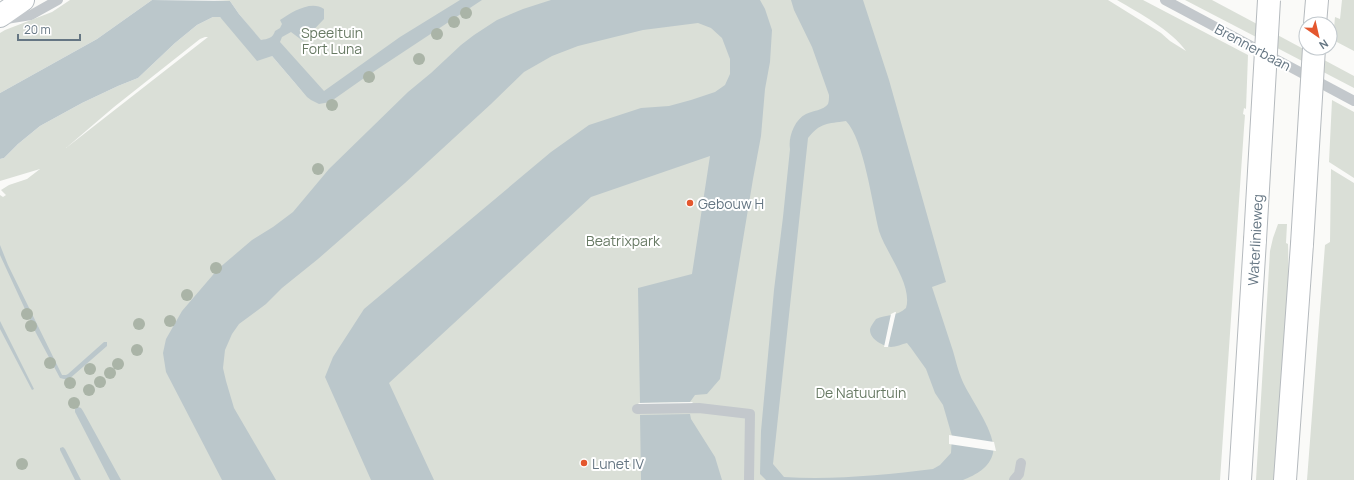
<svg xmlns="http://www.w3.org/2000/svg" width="1354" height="480" viewBox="0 0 1354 480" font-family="Manrope,sans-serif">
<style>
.green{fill:#dadfd7;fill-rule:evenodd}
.water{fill:#bbc7cb;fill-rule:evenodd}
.pier{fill:#fafaf8}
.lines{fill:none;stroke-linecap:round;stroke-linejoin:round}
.secondary-casing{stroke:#b3babf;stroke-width:24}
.primary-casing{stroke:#b5babe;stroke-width:24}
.lane{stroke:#c3c8cc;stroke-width:10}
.secondary{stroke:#fff;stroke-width:22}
.primary{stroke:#fff;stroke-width:22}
.primary-bridge-casing{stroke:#b5babe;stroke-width:24;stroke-linecap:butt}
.primary-bridge{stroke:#fff;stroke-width:22}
.tree{fill:#aab4a7}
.poi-dot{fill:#e4572e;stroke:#fff;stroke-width:1.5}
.labels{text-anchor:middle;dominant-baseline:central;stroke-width:4;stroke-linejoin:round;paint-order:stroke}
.park-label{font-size:14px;fill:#687a64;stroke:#fff}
.street-label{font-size:14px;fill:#657683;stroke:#fff}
.poi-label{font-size:14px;fill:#657683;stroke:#fff;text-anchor:start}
</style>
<rect width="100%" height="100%" fill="#fafaf8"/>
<path class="green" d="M 70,0 L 152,0 L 97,39 L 0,93 L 0,33 L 5,30 L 52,12 Z
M 214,0 L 1108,0 L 1161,33 L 1170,41 L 1186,51 C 1171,30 1139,13 1117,0 L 1143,0 L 1248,55 L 1246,109 L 1244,108 L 1243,114 L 1245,115 L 1244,128 L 1220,480 L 0,480 L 0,195 L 3,197 L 6,195 L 1,190 L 9,185 L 27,179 L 40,169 L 0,181 L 0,159 L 4,158 L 18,144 L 40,126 L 82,103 L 118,86 L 138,78 L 175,43 L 197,25 L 213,17 L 220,17 L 272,56 L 307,97 L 239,14 L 230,1 ZM 205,37 L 208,37 L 66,148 L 114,107 L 200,39 Z
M 1185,0 L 1212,0 L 1354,76 L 1354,88 Z
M 1342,0 L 1354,0 L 1354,51 L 1333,40 L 1335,17 L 1340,19 Z
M 1332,100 L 1354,112 L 1354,178 L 1329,162 Z
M 1331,169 L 1354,183 L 1354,480 L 1307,480 L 1325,245 L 1330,242 Z
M 1278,224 L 1287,224 L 1286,243 L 1288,244 L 1289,289 L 1276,480 L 1256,480 L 1270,251 L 1273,238 Z"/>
<path class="water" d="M 152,0 L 230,1 L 239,14 L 261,40 C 268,39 273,38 275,31 L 280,28 L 282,24 L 280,20 C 292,12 311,0 324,9 L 324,19 L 303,41 L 291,32 L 282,37 L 280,42 L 324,91 L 400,37 L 460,0 L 482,0 L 367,76 L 330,102 L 319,104 L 311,100 L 307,97 L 272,56 L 257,61 L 220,17 L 213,17 L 197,25 L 175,43 L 138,78 L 118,86 L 82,103 L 40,126 L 18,144 L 4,158 L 0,159 L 0,93 L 97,39 Z
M 551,0 L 760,0 L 765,9 L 772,30 L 770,62 L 765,89 L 761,136 L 753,179 L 720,379 L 707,394 L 695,395 L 690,402 L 640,403 L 638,288 L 692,274 L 710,156 L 591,197 L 389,383 L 434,480 L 371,480 L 325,377 L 333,357 L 364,309 L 551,152 L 589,125 L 641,108 L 669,106 L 691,100 L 715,92 L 725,85 L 730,74 L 730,59 L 722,38 L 711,28 L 698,23 L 643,30 L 578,46 L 552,56 L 524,72 L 491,104 L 405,183 L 318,259 L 282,288 L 266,304 L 239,324 L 232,334 L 225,350 L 223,368 L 226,381 L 234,408 L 276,480 L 222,480 L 166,372 L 163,353 L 166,339 L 182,311 L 218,269 L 252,240 L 273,227 L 293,212 L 329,169 L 408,92 L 431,73 L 461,45 L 474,35 L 497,20 L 523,9 Z
M 791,0 L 863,0 L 889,80 L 946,282 L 932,287 C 939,308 946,330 953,351 C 956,361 958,371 962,380 C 970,399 997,433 993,453 C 990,467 976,475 963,480 L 766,480 L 760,474 L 761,431 L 774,290 L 783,217 L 790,149 C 788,138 794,120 806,114 C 812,111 824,110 828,104 C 829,101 829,98 829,95 L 812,47 L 794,10 ZM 846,121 C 864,140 872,203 879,231 C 886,253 913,285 906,308 C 897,317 886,314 876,319 C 874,322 870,327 870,330 C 870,340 884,346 891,347 C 896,347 902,344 907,343 L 911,348 L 926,369 L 935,393 L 943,405 L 952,436 L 951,453 L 940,465 L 933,469 C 884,475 834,480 784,477 L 773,464 L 808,138 C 821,122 827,124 846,121 Z
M 0,245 L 8,265 L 62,375 L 66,375 L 68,374 L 104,342 L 107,342 L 107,346 L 68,380 L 60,378 L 36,333 L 0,255 Z
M 0,321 L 34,389 L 32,390 L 0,329 Z
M 78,407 L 81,408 L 83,411 L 121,480 L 110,480 L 75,412 L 75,409 Z
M 690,414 L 691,419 L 715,457 L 722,480 L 641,480 L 640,415 Z
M 63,447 L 65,449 L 81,480 L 75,480 L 60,450 L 60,448 Z"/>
<path class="pier" d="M 895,312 L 896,312 L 888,347 L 884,347 L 891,314 Z
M 693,402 L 691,404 L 639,404 L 638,403 Z
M 949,435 L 994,442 L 996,451 L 949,444 Z"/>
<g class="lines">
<g class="secondary-casing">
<path id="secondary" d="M 0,16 L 23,0"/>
</g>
<g class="primary-casing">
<path id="primary" d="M 1315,24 L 1317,0
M 1240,480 L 1255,240
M 1285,480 L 1302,244"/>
</g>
<path class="lane" d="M 1165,0 L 1354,101
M 6,19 L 31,15 L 58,0
M 637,409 L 699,408 L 750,414 L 749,480
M 1014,480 L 1019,474 L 1021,463"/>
<use href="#secondary" class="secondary"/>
<use href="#primary" class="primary"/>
<g class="primary-bridge-casing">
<path id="primary-bridge" d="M 1255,240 L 1269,0
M 1302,244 L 1314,48"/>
</g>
<use href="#primary-bridge" class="primary-bridge"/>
</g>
<g class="tree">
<circle cx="466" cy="13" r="6"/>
<circle cx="454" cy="22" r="6"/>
<circle cx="437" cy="34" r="6"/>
<circle cx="419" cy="59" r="6"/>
<circle cx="369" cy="77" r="6"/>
<circle cx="332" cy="105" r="6"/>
<circle cx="318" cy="169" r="6"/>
<circle cx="216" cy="268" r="6"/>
<circle cx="187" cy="295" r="6"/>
<circle cx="27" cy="314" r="6"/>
<circle cx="170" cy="321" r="6"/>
<circle cx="139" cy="324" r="6"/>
<circle cx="31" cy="326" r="6"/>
<circle cx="137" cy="350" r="6"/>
<circle cx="50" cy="363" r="6"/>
<circle cx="118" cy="364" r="6"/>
<circle cx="90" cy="369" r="6"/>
<circle cx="110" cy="373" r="6"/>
<circle cx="100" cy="382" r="6"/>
<circle cx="70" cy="383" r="6"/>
<circle cx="89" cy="390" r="6"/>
<circle cx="74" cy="403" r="6"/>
<circle cx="22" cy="464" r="6"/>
</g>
<g class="poi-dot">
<circle cx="690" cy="203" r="4"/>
<circle cx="584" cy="463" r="4"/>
</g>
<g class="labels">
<g class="park-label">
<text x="332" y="32">Speeltuin<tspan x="332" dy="16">Fort Luna</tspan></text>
<text x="623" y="240">Beatrixpark</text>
<text x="861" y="392">De Natuurtuin</text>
</g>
<g class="street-label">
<text transform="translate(1253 47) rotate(28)">Brennerbaan</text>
<text transform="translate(1255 240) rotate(-87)">Waterlinieweg</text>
</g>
<g class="poi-label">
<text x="698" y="203">Gebouw H</text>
<text x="592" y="463">Lunet IV</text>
</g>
</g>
<g transform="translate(1318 36) rotate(146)"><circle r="19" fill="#ffffff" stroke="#c1c8cd"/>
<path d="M0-3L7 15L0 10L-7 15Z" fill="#e4572e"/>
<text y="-6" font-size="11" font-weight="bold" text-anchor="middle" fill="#657683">N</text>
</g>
<path d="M18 34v6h62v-6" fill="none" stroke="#657683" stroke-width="2"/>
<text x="24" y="34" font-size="12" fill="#657683" stroke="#ffffff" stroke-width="3" paint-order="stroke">20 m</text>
</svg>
